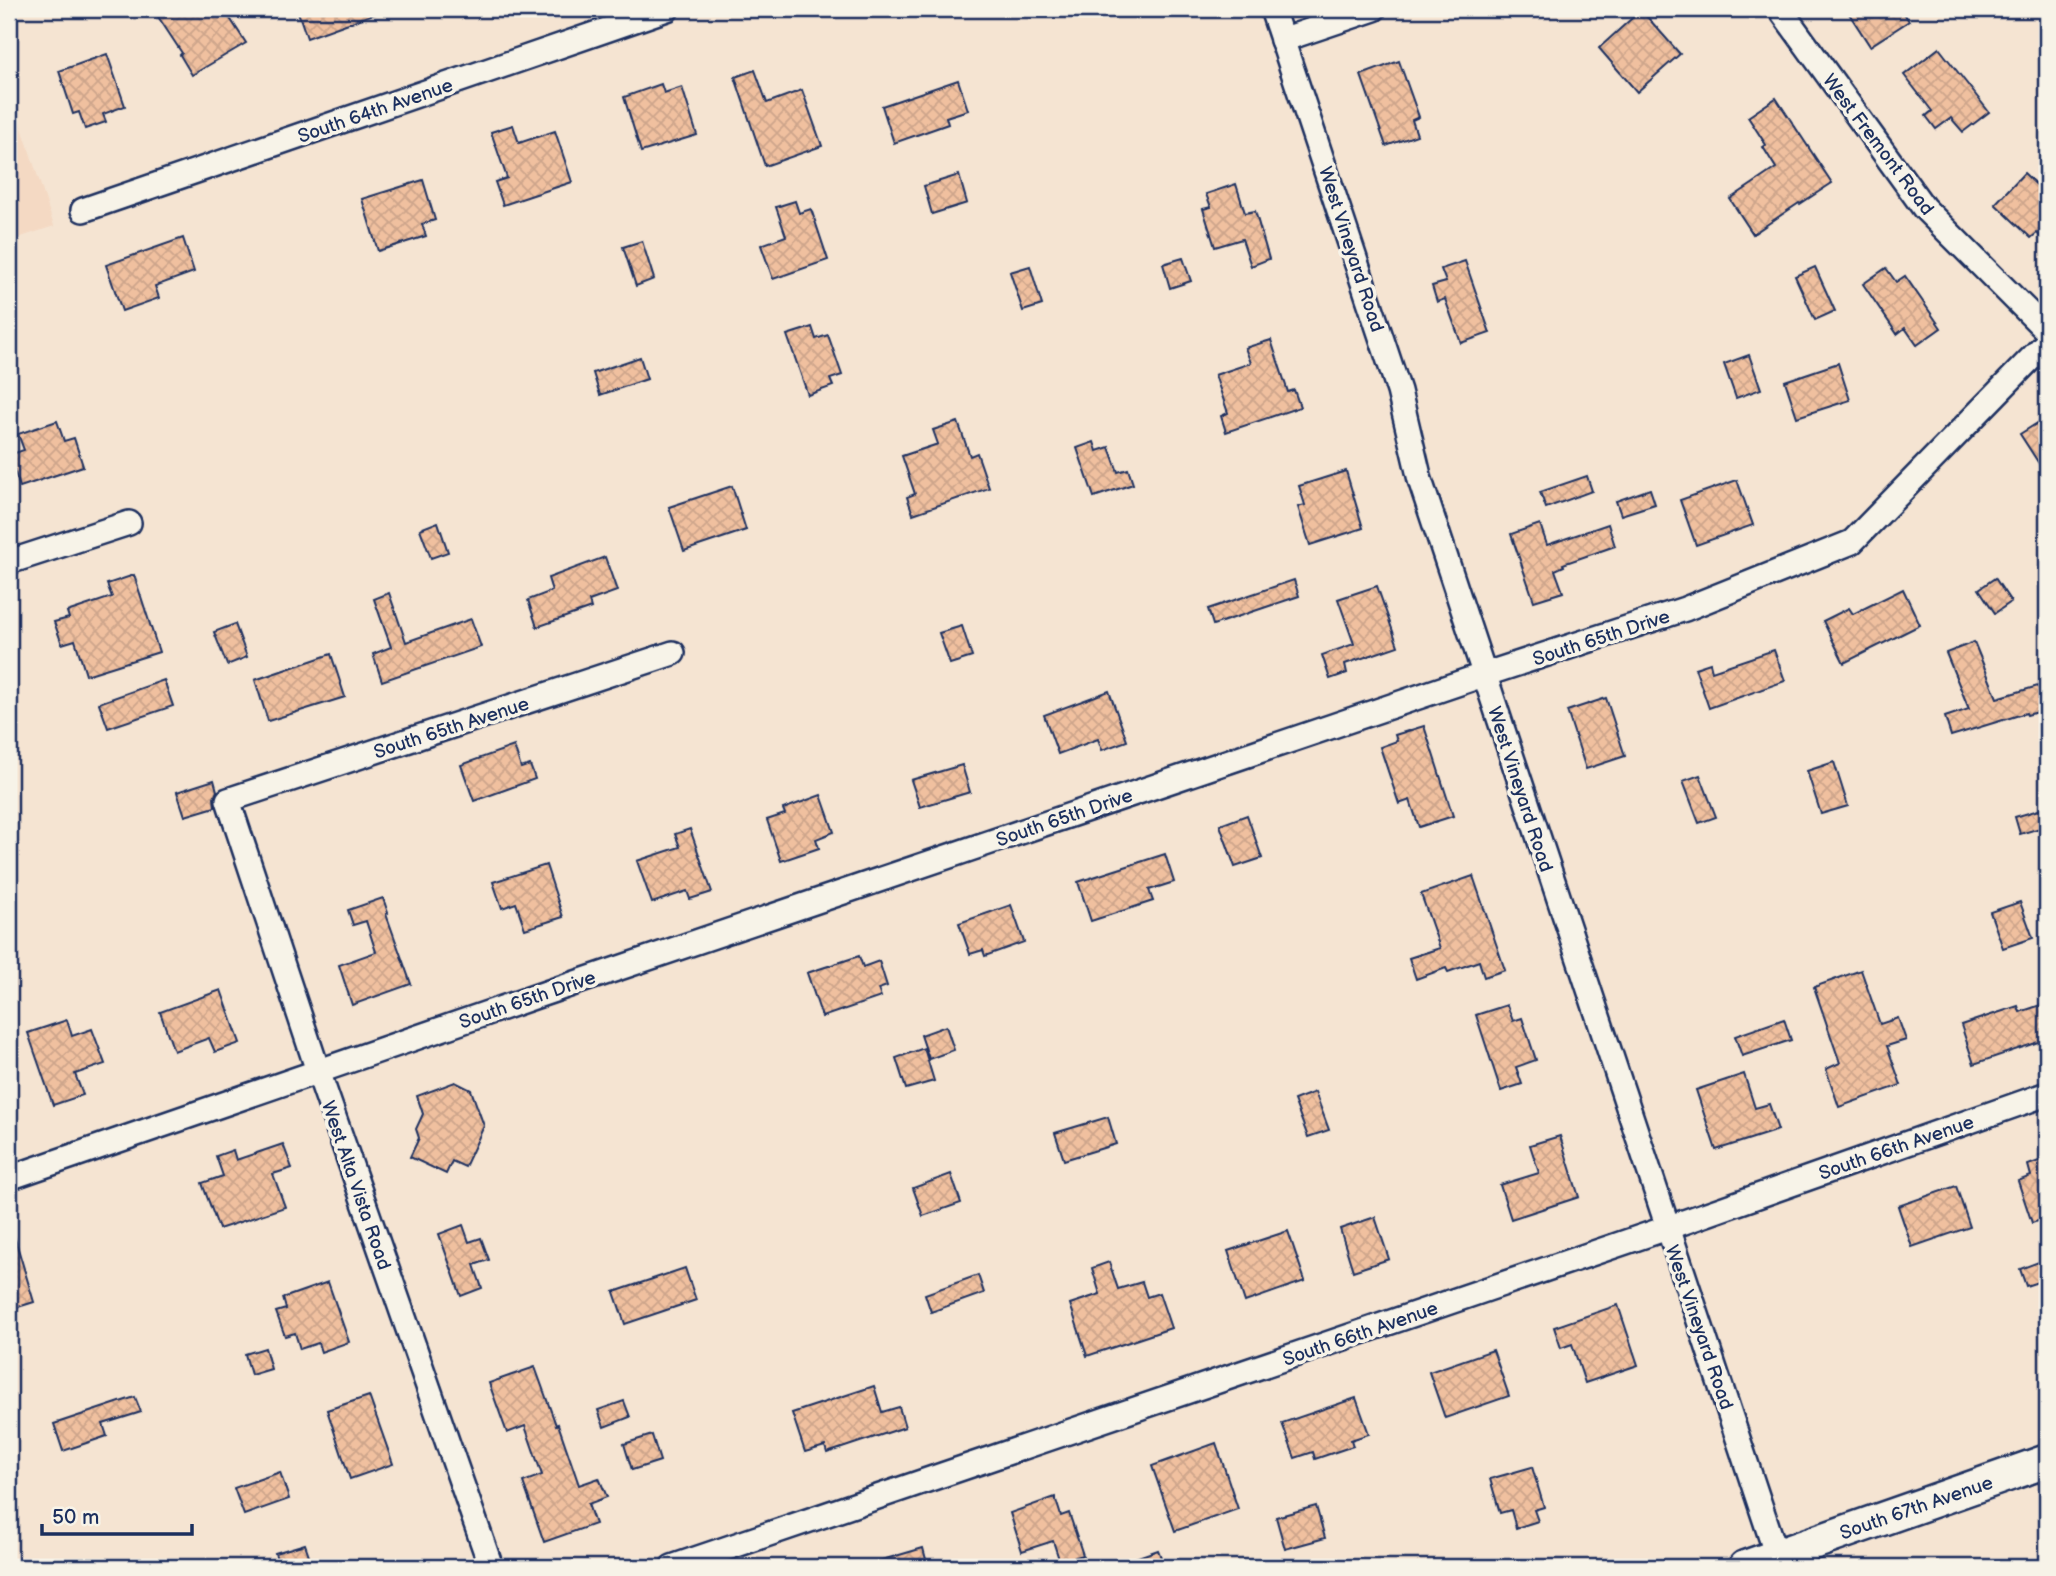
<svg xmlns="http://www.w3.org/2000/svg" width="2056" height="1576" viewBox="0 0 2056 1576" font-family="'Balsamiq Sans',sans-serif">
  <defs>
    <pattern id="building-cross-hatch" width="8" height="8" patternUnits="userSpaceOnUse" patternTransform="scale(1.75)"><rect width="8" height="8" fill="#f0c09f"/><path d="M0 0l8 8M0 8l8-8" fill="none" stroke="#cda58b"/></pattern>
  </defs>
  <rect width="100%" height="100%" fill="#f5e4d2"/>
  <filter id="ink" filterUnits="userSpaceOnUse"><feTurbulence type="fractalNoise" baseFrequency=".0143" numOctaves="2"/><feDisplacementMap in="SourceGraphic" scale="14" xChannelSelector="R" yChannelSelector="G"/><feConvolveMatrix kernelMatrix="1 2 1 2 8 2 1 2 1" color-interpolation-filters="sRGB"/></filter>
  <g filter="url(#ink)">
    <polygon fill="#f4d9c3" points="9,88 54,226 9,241"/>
    <g fill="url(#building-cross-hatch)" stroke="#1b2f5e" stroke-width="2">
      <polygon points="153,9 224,9 246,43 192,75 180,55 182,53"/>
      <polygon points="297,9 382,9 382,11 307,38"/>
      <polygon points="1846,9 1901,9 1909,21 1870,46"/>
      <polygon points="1641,10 1680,54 1637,92 1599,48"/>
      <polygon points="1939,48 1989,112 1963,132 1951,118 1936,129 1926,116 1932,111 1904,75"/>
      <polygon points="107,54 125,106 103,114 106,122 85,129 79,112 73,114 59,71"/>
      <polygon points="1399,61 1419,117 1412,120 1417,135 1386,146 1361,75"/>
      <polygon points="755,70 767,103 802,90 822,146 765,166 735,77"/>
      <polygon points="958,80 968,110 946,117 948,124 894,143 882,106"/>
      <polygon points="661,84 664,93 682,87 697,135 641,152 624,97"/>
      <polygon points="1776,98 1832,183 1800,204 1799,203 1753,234 1730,199 1776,168 1763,147 1766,145 1748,117"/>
      <polygon points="513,125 519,143 555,131 572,182 503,205 495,182 507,178 491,132"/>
      <polygon points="2024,173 2047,195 2047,243 2037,233 2031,238 1995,204"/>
      <polygon points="959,175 967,203 932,214 924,186"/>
      <polygon points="423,180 435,220 422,224 426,236 378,251 362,199"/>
      <polygon points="1236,184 1245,213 1255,211 1269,259 1251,266 1242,239 1215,247 1203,209 1211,207 1206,194"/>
      <polygon points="795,201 799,213 811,209 828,260 773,279 761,245 786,236 776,207"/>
      <polygon points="183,238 194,272 155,286 159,298 122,311 106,265"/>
      <polygon points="642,241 654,279 636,286 623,247"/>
      <polygon points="1183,258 1191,281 1170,288 1163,264"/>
      <polygon points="1465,261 1490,333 1461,343 1445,299 1437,302 1432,286 1446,282 1441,269"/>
      <polygon points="1030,266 1042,305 1023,311 1010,272"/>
      <polygon points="1815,267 1835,311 1815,320 1795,276"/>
      <polygon points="1886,268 1896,282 1905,276 1941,328 1917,345 1905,328 1897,334 1863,284"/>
      <polygon points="812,327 816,339 828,335 842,375 830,379 833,386 808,395 787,335"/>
      <polygon points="1271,340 1288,392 1294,390 1300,407 1226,432 1221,416 1228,413 1215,375 1251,363 1245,348"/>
      <polygon points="1749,355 1761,389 1736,398 1724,364"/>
      <polygon points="640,357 647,379 600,395 593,373"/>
      <polygon points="1838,363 1850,400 1797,417 1785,381"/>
      <polygon points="2047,417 2047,476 2020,434"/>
      <polygon points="57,421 64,441 74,438 83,466 20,487 9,455 24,450 18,434"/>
      <polygon points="958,422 970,456 977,453 989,488 913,514 907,497 915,494 902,456 938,444 933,430"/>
      <polygon points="1094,442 1097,451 1109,447 1118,472 1128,469 1133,484 1094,497 1077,448"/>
      <polygon points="1346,471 1363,528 1310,545 1298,507 1305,505 1299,486"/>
      <polygon points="1587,476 1592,491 1546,508 1540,492"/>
      <polygon points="1737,480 1753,525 1696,545 1680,500"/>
      <polygon points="732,486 746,530 684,551 669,507"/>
      <polygon points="1650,489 1655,504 1621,515 1616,501"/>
      <polygon points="438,522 448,552 431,558 420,529"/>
      <polygon points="1540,524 1547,545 1608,524 1615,546 1563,564 1564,566 1555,570 1563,592 1534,601 1511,534"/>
      <polygon points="605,557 617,591 589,601 591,608 537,627 528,600 552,591 548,578"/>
      <polygon points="134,575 159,652 86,675 75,640 62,644 54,622 69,618 67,612 112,597 107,584"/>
      <polygon points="1995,578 2011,602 1995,613 1979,589"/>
      <polygon points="1294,580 1299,596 1213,625 1208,609"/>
      <polygon points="1377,586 1398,646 1345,664 1347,673 1330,679 1322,655 1354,644 1338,599"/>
      <polygon points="1903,589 1920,625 1844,663 1823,621 1849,608 1853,614"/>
      <polygon points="389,593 406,642 471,619 481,647 382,681 373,654 391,647 374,599"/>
      <polygon points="235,624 247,657 227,665 214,632"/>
      <polygon points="962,626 972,657 950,664 939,633"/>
      <polygon points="1974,642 1997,698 2038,686 2045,710 2027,715 2026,713 1951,736 1945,717 1969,709 1946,653"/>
      <polygon points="1774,650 1785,681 1709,708 1695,668 1710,663 1712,671"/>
      <polygon points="331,654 345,697 268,721 255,680"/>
      <polygon points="164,680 173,706 108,728 99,703"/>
      <polygon points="1109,691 1127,741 1102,750 1098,739 1058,754 1044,715"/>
      <polygon points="1606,698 1625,756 1586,769 1567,711"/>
      <polygon points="1424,726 1453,816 1419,827 1410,800 1399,804 1380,747 1397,741 1395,735"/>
      <polygon points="514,746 521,768 530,765 535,779 474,801 461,765"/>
      <polygon points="1834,762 1848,806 1821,814 1807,771"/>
      <polygon points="962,765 970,792 920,807 911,780"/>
      <polygon points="1700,775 1716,817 1699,823 1683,781"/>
      <polygon points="214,780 217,791 214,798 215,807 185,816 177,792"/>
      <polygon points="821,795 834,832 816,839 819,848 781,861 767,820 785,814 783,809"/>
      <polygon points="2042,809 2047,826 2020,834 2015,817"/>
      <polygon points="1247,815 1262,858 1235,867 1220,825"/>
      <polygon points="690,829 712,892 690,899 687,891 652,903 637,861 680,847 675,834"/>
      <polygon points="1165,854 1174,882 1149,890 1153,901 1091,921 1078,882"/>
      <polygon points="546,865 563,917 525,929 516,903 502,908 493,882"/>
      <polygon points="1473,876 1505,970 1484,977 1479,961 1448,972 1446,968 1416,979 1409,958 1440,948 1421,894"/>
      <polygon points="383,898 388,913 386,914 411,984 352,1005 339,965 376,952 366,921 353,925 348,910"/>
      <polygon points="2020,902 2033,938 2003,948 1990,912"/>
      <polygon points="1011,905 1024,942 985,956 983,950 970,954 959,923"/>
      <polygon points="859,956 863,967 879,961 887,986 878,989 881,997 822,1017 807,973"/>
      <polygon points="1861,970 1880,1024 1898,1018 1906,1040 1887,1046 1901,1085 1839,1107 1826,1069 1840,1063 1814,987"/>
      <polygon points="221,990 240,1043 215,1052 209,1038 174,1051 160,1012"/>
      <polygon points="2047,1003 2047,1039 1974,1064 1961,1025 2018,1006 2020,1012"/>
      <polygon points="1507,1005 1513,1021 1522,1018 1536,1060 1516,1067 1522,1084 1501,1091 1476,1015"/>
      <polygon points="1784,1019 1791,1040 1742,1056 1735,1036"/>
      <polygon points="67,1020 72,1036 92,1029 105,1064 75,1074 83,1095 53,1105 28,1033"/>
      <polygon points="946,1026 954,1050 929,1059 921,1035"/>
      <polygon points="924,1048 934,1081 906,1089 896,1058"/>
      <polygon points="1744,1074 1755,1108 1769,1104 1778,1130 1716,1150 1696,1090"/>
      <polygon points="455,1082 471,1090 484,1126 465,1167 452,1161 446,1174 410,1157 419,1138 416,1129 423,1114 417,1096"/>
      <polygon points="1315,1092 1329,1130 1308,1137 1294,1100"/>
      <polygon points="1108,1117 1116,1144 1064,1160 1055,1133"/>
      <polygon points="1560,1136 1579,1197 1511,1219 1500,1185 1539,1173 1530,1145"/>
      <polygon points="283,1144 292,1168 273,1174 285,1207 219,1229 202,1183 223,1176 216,1156 233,1150 236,1160"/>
      <polygon points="2047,1158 2047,1218 2032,1223 2018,1181 2031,1176 2028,1165"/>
      <polygon points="951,1174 961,1203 923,1216 913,1188"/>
      <polygon points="1956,1186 1970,1227 1912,1247 1898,1206"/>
      <polygon points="1375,1217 1389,1259 1353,1271 1340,1229"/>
      <polygon points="463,1225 469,1242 481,1238 489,1260 474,1265 482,1288 461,1296 439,1234"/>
      <polygon points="1288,1231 1305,1281 1245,1302 1228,1251"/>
      <polygon points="13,1232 34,1302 9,1310 9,1233"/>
      <polygon points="2044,1260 2047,1271 2047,1279 2026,1286 2020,1269"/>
      <polygon points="1109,1262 1118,1289 1142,1282 1147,1297 1159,1293 1171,1328 1087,1356 1070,1304 1100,1294 1092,1268"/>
      <polygon points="685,1268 696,1300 625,1324 614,1292"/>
      <polygon points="978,1275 984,1293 931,1312 925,1294"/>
      <polygon points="328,1282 349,1342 321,1352 318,1343 300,1349 295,1333 285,1336 276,1312 286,1309 283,1298"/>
      <polygon points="1618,1305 1638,1365 1585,1383 1572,1344 1561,1348 1554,1327"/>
      <polygon points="265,1348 271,1369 251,1375 245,1354"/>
      <polygon points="1493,1350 1509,1396 1445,1418 1429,1372"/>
      <polygon points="535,1367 556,1425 558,1424 579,1485 599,1478 607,1497 588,1504 595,1524 544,1542 523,1482 542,1475 525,1426 507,1433 489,1383"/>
      <polygon points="874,1386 882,1412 899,1407 905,1427 827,1453 825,1446 805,1452 792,1413"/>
      <polygon points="369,1396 393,1464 350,1479 327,1410"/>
      <polygon points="135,1397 141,1412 103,1424 107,1436 63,1451 54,1424"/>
      <polygon points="1356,1398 1369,1434 1351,1440 1353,1446 1315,1459 1313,1452 1295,1458 1282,1423"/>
      <polygon points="624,1401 630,1417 604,1427 598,1410"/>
      <polygon points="652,1435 660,1461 632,1470 624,1444"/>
      <polygon points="1216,1443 1238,1509 1175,1531 1152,1466"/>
      <polygon points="1532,1467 1544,1507 1534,1510 1538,1521 1516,1528 1511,1510 1500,1513 1490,1479"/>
      <polygon points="280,1472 289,1499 244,1515 234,1488"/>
      <polygon points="1055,1497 1061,1516 1069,1513 1083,1555 1060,1562 1053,1541 1022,1551 1010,1513"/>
      <polygon points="1316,1506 1325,1538 1285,1549 1276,1517"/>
      <polygon points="305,1544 313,1567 279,1567 275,1553"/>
      <polygon points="923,1548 928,1567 873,1567 872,1563"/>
      <polygon points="1158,1550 1165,1567 1116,1567 1115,1565"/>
    </g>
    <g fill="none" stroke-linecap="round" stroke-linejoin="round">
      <g stroke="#1b2f5e" stroke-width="28">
        <g id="street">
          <polyline points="1272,9 1399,391 1420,480 1777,1556"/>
          <polyline points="1780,9 1924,208 2047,331"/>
          <polyline points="1282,40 1374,9"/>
          <polyline points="83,210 667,9"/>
          <polyline points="9,562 129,523"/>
          <polyline points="9,1178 534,997 1483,675 1685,609 1852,542 2047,342"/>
          <polyline points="491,1567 318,1071 228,800 673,653"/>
          <polyline points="672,1567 1667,1228 2047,1094"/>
        </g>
      </g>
      <g stroke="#1b2f5e" stroke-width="37">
        <polyline id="secondary" points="1745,1567 2047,1461"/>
      </g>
      <use href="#street" stroke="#f7f3e8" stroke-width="23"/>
      <use href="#secondary" stroke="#f7f3e8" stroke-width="32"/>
    </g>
  </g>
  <g text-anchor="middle" stroke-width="7" stroke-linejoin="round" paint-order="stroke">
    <g font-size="19" fill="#1b2f5e" stroke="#f7f3e8">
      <text transform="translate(375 110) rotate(-19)" y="7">South 64th Avenue</text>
      <text transform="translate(1879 144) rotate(53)" y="7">West Fremont Road</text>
      <text transform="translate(1352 249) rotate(72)" y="7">West Vineyard Road</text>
      <text transform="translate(1601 637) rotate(-18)" y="7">South 65th Drive</text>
      <text transform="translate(451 727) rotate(-18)" y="7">South 65th Avenue</text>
      <text transform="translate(1521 789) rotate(72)" y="7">West Vineyard Road</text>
      <text transform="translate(1064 817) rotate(-19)" y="7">South 65th Drive</text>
      <text transform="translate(527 999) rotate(-19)" y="7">South 65th Drive</text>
      <text transform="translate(1896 1147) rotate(-19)" y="7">South 66th Avenue</text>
      <text transform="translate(357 1185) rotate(71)" y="7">West Alta Vista Road</text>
      <text transform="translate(1700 1327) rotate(71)" y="7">West Vineyard Road</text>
      <text transform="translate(1360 1333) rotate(-19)" y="7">South 66th Avenue</text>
      <text transform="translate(1916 1507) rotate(-19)" y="7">South 67th Avenue</text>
    </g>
  </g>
  <rect width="2056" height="1576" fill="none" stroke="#f7f3e8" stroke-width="35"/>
  <rect x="18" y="18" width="2021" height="1541" fill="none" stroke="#1b2f5e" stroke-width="2.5" filter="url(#ink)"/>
  <path d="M42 1524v10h150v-10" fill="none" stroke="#1b2f5e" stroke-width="3.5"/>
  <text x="52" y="1524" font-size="21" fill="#1b2f5e" stroke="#f7f3e8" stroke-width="5" paint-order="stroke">50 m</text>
</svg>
